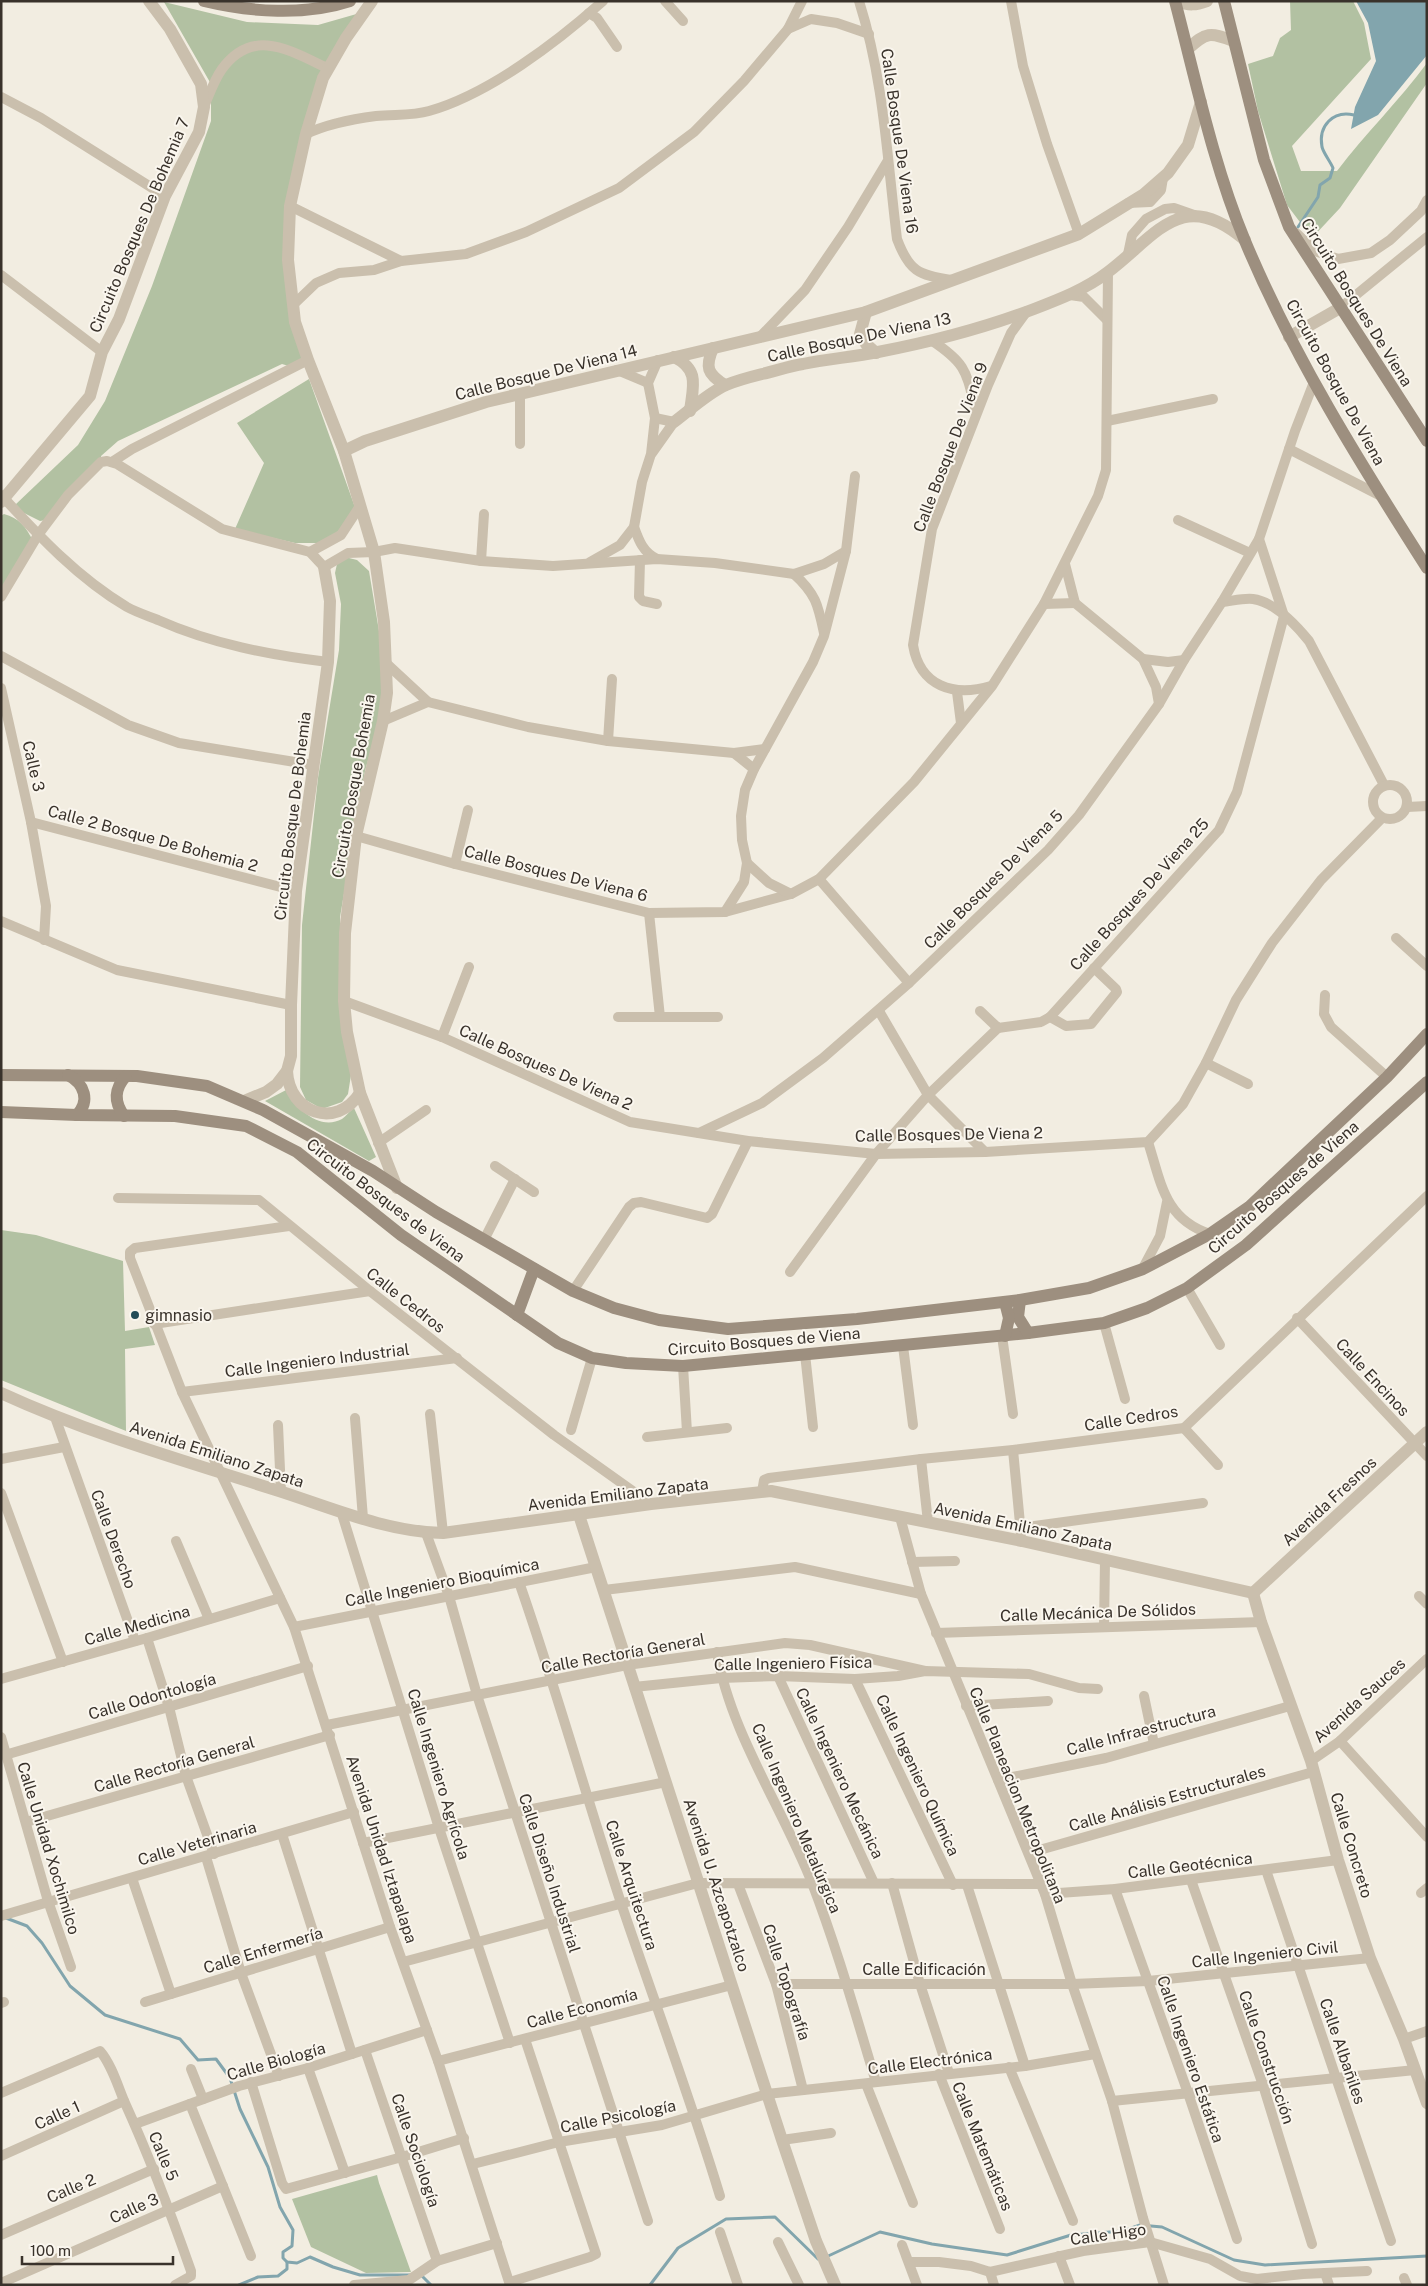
<svg xmlns="http://www.w3.org/2000/svg" width="1428" height="2286" viewBox="0 0 1428 2286" font-family="'Public Sans',sans-serif">
  <rect width="100%" height="100%" fill="#f2ede1"/>
  <g fill="#b2c1a2">
    <path d="M1290,1H1353L1364,23L1371,59L1292,146L1301,171H1337C1365,134 1399,101 1427,63V83L1340,208L1312,238L1287,205L1258,111L1248,64L1273,56L1280,38L1291,30Z"/>
    <polygon points="164,2 247,22 318,25 367,11 325,66 285,235 303,359 292,367 282,364 118,441 101,456 101,464 46,520 40,521 20,511 15,505 78,445 105,401 152,286 211,121 211,84"/>
    <polygon points="309,379 356,510 328,543 295,543 235,529 264,463 237,423"/>
    <path d="M4,514C19,518 26,527 33,541L1,599V516Z"/>
    <polygon points="345,557 357,560 369,571 379,631 386,697 365,771 340,917 342,1034 351,1075 348,1094 342,1102 322,1109 306,1100 300,1087 302,925 318,778 339,650 341,604 335,573 337,564"/>
    <path d="M288,1089C295,1109 320,1131 342,1119C346,1116 350,1111 354,1108L376,1157L369,1161L265,1101Z"/>
    <polygon points="1,1230 36,1235 123,1261 125,1331 149,1327 155,1345 125,1349 126,1431 1,1380"/>
    <polygon points="377,2175 379,2183 411,2272 366,2273 311,2247 292,2199"/>
  </g>
  <polygon fill="#82a5ad" points="1356,1 1427,1 1427,55 1378,115 1351,129 1355,107 1376,61 1368,23"/>
  <g fill="none" stroke-linecap="round" stroke-linejoin="round">
    <g stroke="#82a5ad" stroke-width="3">
      <path d="M1298,227L1318,197L1320,185L1330,178L1333,168C1330,161 1324,154 1322,147C1318,126 1333,110 1354,115"/>
      <polyline points="6,1918 27,1926 42,1943 70,1986 105,2015 180,2039 198,2060 216,2059 230,2078 240,2109 268,2167 280,2207 293,2230 292,2246 283,2252 283,2258 287,2262 297,2263 310,2257 333,2267 360,2275 413,2275"/>
      <polyline points="826,2257 880,2232 932,2244 1007,2255 1071,2235 1123,2231 1140,2225 1162,2227 1234,2260 1265,2265 1427,2256"/>
      <polyline points="421,2275 431,2285"/>
      <polyline points="239,2285 258,2277 278,2276 287,2269 287,2262"/>
      <polyline points="650,2285 678,2248 726,2219 775,2217 818,2259"/>
    </g>
    <g stroke="#cabfad" stroke-width="10">
      <polyline points="665,1 683,21"/>
      <path d="M859,1C884,80 887,158 897,239C909,271 918,275 951,280"/>
      <polyline points="1011,1 1023,66 1047,144 1079,234"/>
      <polyline points="589,13 597,18 617,47"/>
      <polyline points="788,29 802,1"/>
      <polyline points="1,97 41,118 165,196"/>
      <path d="M204,107C209,95 214,80 222,69C253,27 289,50 327,68"/>
      <path d="M306,134C327,124 353,119 376,116C394,114 412,116 429,111C489,94 557,42 603,1"/>
      <polyline points="1128,203 1150,202 1161,190 1163,178"/>
      <polyline points="290,206 401,261 466,254 526,232 619,188 694,132 744,81 788,29 811,19 837,23 869,34"/>
      <polyline points="1296,233 1315,251 1338,259 1371,253 1390,240 1421,211 1427,200"/>
      <polyline points="1128,254 1132,235 1146,219 1165,209 1174,208 1194,215"/>
      <polyline points="1,275 102,352"/>
      <polyline points="1070,295 1084,297 1107,320"/>
      <polyline points="293,305 316,283 339,273 374,270 401,261"/>
      <polyline points="1340,308 1427,237"/>
      <polyline points="759,338 805,290 848,227 887,162"/>
      <path d="M931,340C967,364 966,371 976,412"/>
      <polyline points="617,370 648,383"/>
      <polyline points="520,394 520,444"/>
      <polyline points="1107,421 1213,399"/>
      <polyline points="1289,449 1381,496"/>
      <polyline points="652,453 674,422 655,418"/>
      <polyline points="112,462 132,449 308,360"/>
      <path d="M1,495C39,536 78,578 127,607C136,612 148,616 158,620C212,644 270,655 328,662"/>
      <polyline points="1178,520 1250,553"/>
      <path d="M634,527C639,541 643,552 657,559"/>
      <polyline points="1259,539 1284,616"/>
      <polyline points="310,552 341,535 360,506"/>
      <polyline points="640,560 639,597 643,601 657,604"/>
      <polyline points="481,561 484,514"/>
      <polyline points="590,562 620,545 634,527 642,482 651,454 655,418 648,383 658,360"/>
      <polyline points="1065,564 1075,603 1143,659 1156,687 1159,704"/>
      <path d="M794,574C816,594 818,605 824,633"/>
      <polyline points="1,597 38,535 68,495 101,462 107,461 117,464 222,529 310,552 324,567 348,553 374,552 395,548 481,561 553,566 657,559 715,563 794,574 824,564 846,551"/>
      <path d="M1222,602C1232,601 1243,598 1253,599C1275,602 1296,625 1309,641L1384,785"/>
      <polyline points="1044,604 1075,603"/>
      <polyline points="1,656 128,725 179,743 313,765"/>
      <polyline points="1143,659 1168,662 1184,660"/>
      <polyline points="387,664 428,702 528,727 608,741 734,753 765,749"/>
      <path d="M991,686C954,697 920,687 913,645L932,529L988,385L1011,333L1027,311"/>
      <polyline points="1,688 31,822 46,906 44,940"/>
      <polyline points="957,692 961,723"/>
      <polyline points="383,721 428,702"/>
      <polyline points="608,741 612,679"/>
      <polyline points="734,753 754,769"/>
      <circle cx="1390" cy="802" r="17"/>
      <polyline points="1407,807 1427,806"/>
      <polyline points="31,822 296,891"/>
      <polyline points="356,836 455,864 649,913 725,912 791,894 819,879 914,782 992,686 1044,604 1098,496 1106,470 1108,272"/>
      <polyline points="747,863 769,883 791,894"/>
      <polyline points="455,864 468,810"/>
      <polyline points="819,879 909,983"/>
      <polyline points="725,912 744,882 747,863 742,840 741,816 745,790 754,769 813,662 824,636 846,551 855,476"/>
      <polyline points="649,913 660,1017"/>
      <polyline points="1,921 117,970 291,1005"/>
      <polyline points="1396,938 1427,966"/>
      <polyline points="1325,995 1324,1014 1331,1027 1387,1077"/>
      <polyline points="344,1001 442,1037 630,1122 748,1141 876,1154 985,1152 1148,1142 1183,1104 1206,1063 1236,1000 1272,943 1321,880 1382,818"/>
      <polyline points="879,1011 928,1095 985,1152"/>
      <polyline points="980,1011 998,1028 1041,1022 1050,1017 1219,830 1237,792 1284,616"/>
      <polyline points="618,1017 718,1017"/>
      <polyline points="1050,1017 1066,1026 1091,1024 1117,992 1116,989 1094,968"/>
      <polyline points="442,1037 469,967"/>
      <polyline points="1206,1063 1248,1084"/>
      <polyline points="699,1133 762,1103 823,1058 909,983 1048,850 1079,815 1159,704 1184,660 1222,602 1259,539 1295,431 1314,382"/>
      <path d="M1148,1142C1161,1182 1164,1219 1210,1234"/>
      <polyline points="378,1143 426,1110"/>
      <polyline points="495,1166 534,1192"/>
      <polyline points="118,1198 259,1200 370,1291 554,1435 651,1504"/>
      <polyline points="289,1226 135,1248 130,1252 130,1258 182,1392 294,1627 390,1927 438,2061 510,2285"/>
      <polyline points="484,1240 515,1179"/>
      <polyline points="1143,1268 1160,1236 1167,1202"/>
      <polyline points="790,1272 876,1154 928,1095 998,1028"/>
      <polyline points="1187,1288 1220,1345"/>
      <polyline points="573,1291 629,1207 634,1203 641,1202 707,1218 712,1214 748,1141"/>
      <polyline points="1297,1318 1427,1456"/>
      <polyline points="1104,1323 1125,1399"/>
      <polyline points="154,1324 370,1291"/>
      <polyline points="1002,1336 1013,1414"/>
      <polyline points="903,1346 913,1425"/>
      <polyline points="805,1354 813,1427"/>
      <polyline points="683,1366 687,1432"/>
      <polyline points="182,1392 457,1358"/>
      <polyline points="430,1414 443,1533"/>
      <polyline points="55,1417 135,1641"/>
      <polyline points="355,1418 363,1518"/>
      <polyline points="278,1425 281,1492"/>
      <polyline points="1184,1428 1218,1465"/>
      <polyline points="571,1430 592,1358"/>
      <polyline points="647,1437 727,1428"/>
      <polyline points="1013,1450 1021,1534"/>
      <polyline points="1,1459 64,1447"/>
      <polyline points="921,1459 928,1522"/>
      <polyline points="762,1492 764,1480 769,1478 921,1459 1013,1450 1184,1428 1427,1196"/>
      <polyline points="1,1493 63,1662"/>
      <polyline points="342,1514 439,1828 510,2043"/>
      <polyline points="900,1517 921,1594 1045,1894 1072,1984 1112,2101 1143,2218 1164,2285"/>
      <polyline points="1020,1528 1203,1503"/>
      <polyline points="426,1533 449,1596 477,1695 648,2221"/>
      <polyline points="176,1541 209,1619"/>
      <polyline points="912,1562 955,1561"/>
      <path d="M519,1582C556,1688 586,1796 621,1903C654,2001 690,2097 720,2196"/>
      <polyline points="604,1590 795,1567 921,1594"/>
      <polyline points="1419,1596 1427,1604"/>
      <polyline points="294,1627 596,1567"/>
      <polyline points="1104,1627 1105,1560"/>
      <polyline points="936,1633 1261,1622"/>
      <polyline points="147,1638 169,1707 186,1776 214,1854"/>
      <path d="M717,1652C729,1730 783,1809 812,1883C837,1948 856,2016 876,2082"/>
      <polyline points="778,1676 874,1883"/>
      <polyline points="1,1679 147,1638 280,1598"/>
      <polyline points="855,1679 953,1885"/>
      <polyline points="634,1687 721,1678 778,1676 855,1679 898,1676 925,1671 1029,1674 1079,1688 1098,1689"/>
      <polyline points="1144,1696 1154,1744"/>
      <polyline points="966,1706 1048,1701"/>
      <polyline points="327,1725 627,1665 785,1643 810,1645 925,1671"/>
      <polyline points="1,1737 48,1901 71,1967"/>
      <polyline points="1340,1741 1427,1837"/>
      <polyline points="5,1755 308,1666"/>
      <polyline points="1311,1761 1340,1741 1427,1659"/>
      <polyline points="998,1780 1106,1758 1290,1706"/>
      <polyline points="26,1822 330,1735"/>
      <polyline points="282,1834 352,2054"/>
      <polyline points="363,1843 666,1782"/>
      <polyline points="1029,1853 1313,1772"/>
      <polyline points="206,1857 241,1973 279,2076"/>
      <polyline points="1266,1870 1391,2241"/>
      <polyline points="132,1878 171,1994"/>
      <polyline points="1191,1880 1263,2085 1312,2244"/>
      <polyline points="892,1883 920,1984 949,2073"/>
      <polyline points="738,1884 776,1984 803,2090"/>
      <polyline points="967,1885 1025,2066"/>
      <polyline points="1115,1889 1188,2093 1237,2239"/>
      <polyline points="1421,1893 1427,1888"/>
      <polyline points="1045,1894 1115,1889 1338,1860"/>
      <polyline points="1,1916 354,1812"/>
      <polyline points="403,1962 698,1883 1041,1884"/>
      <polyline points="776,1984 1072,1984 1148,1981 1370,1958"/>
      <polyline points="145,2002 390,1927"/>
      <polyline points="1,2003 4,2002"/>
      <polyline points="1404,2039 1427,2031"/>
      <polyline points="365,2050 437,2261"/>
      <polyline points="438,2061 732,1985"/>
      <polyline points="1009,2067 1073,2221"/>
      <polyline points="308,2068 345,2173"/>
      <polyline points="191,2069 203,2099"/>
      <polyline points="939,2074 1000,2229"/>
      <polyline points="251,2082 282,2183 286,2189 402,2157 464,2138"/>
      <polyline points="866,2084 913,2203"/>
      <path d="M1,2093L100,2051C112,2065 118,2087 125,2103C150,2158 171,2214 191,2271V2276L175,2285"/>
      <polyline points="1112,2101 1415,2070"/>
      <polyline points="190,2104 251,2256"/>
      <polyline points="135,2124 239,2086 308,2068 427,2030"/>
      <polyline points="782,2140 831,2133"/>
      <polyline points="1,2156 124,2101"/>
      <polyline points="473,2164 559,2142 662,2125 767,2094 1025,2066 1095,2054"/>
      <polyline points="720,2232 738,2285"/>
      <polyline points="1,2235 154,2169"/>
      <polyline points="778,2242 799,2285"/>
      <polyline points="902,2245 917,2285"/>
      <polyline points="1059,2256 1070,2285"/>
      <polyline points="909,2262 939,2262 971,2266 990,2272 1083,2251 1150,2242 1210,2259 1240,2276 1257,2279 1303,2274 1367,2271"/>
      <polyline points="990,2272 994,2285"/>
      <polyline points="1325,2273 1329,2285"/>
      <polyline points="1404,2278 1407,2285"/>
      <polyline points="510,2282 590,2257 596,2254 525,2039"/>
      <polyline points="1,2283 223,2186"/>
      <polyline points="354,2285 409,2280 437,2261 497,2243"/>
    </g>
    <g stroke="#cabfad" stroke-width="12">
      <polyline points="372,1 346,38 323,78 306,134 290,206 288,260 295,322 308,360 344,451 374,552 384,622 387,693 383,721 356,836 345,933 344,1001 347,1032 360,1093 397,1188"/>
      <path d="M1178,1C1189,6 1196,5 1207,1"/>
      <path d="M1188,49C1206,32 1210,32 1233,41"/>
      <polyline points="866,312 860,334 866,344 876,353"/>
      <polyline points="1289,337 1340,308"/>
      <path d="M713,348C705,367 707,374 725,385"/>
      <path d="M674,357C700,370 693,386 690,411"/>
      <path d="M674,422C690,410 708,393 726,385C738,380 750,377 762,374C776,371 789,366 803,364C827,359 853,357 878,352C930,342 984,328 1034,309C1060,299 1086,289 1108,272C1157,235 1182,186 1245,240"/>
      <polyline points="344,451 365,441 486,402 866,312 1079,234 1144,194 1168,173 1188,145 1201,102"/>
      <polyline points="1,502 90,396 102,352 119,319 165,196 199,132 204,107 201,84 170,29 149,1"/>
      <path d="M287,1071C289,1113 336,1130 360,1093"/>
      <polyline points="244,1101 266,1092 277,1084 287,1071 291,1056 291,1005 296,891 328,662 330,601 324,567"/>
      <path d="M1,1393C90,1434 185,1461 279,1491C332,1508 387,1532 443,1533L651,1504L771,1491L1022,1541L1253,1593"/>
      <polyline points="579,1515 782,2140 816,2241 835,2285"/>
      <polyline points="1253,1593 1261,1622 1311,1761 1338,1860 1370,1958 1404,2039 1427,2103"/>
      <polyline points="1253,1593 1427,1432"/>
    </g>
    <g stroke="#9d8f7f" stroke-width="12">
      <path d="M204,1C250,12 305,16 350,1"/>
      <path d="M1175,1C1196,81 1213,164 1245,241C1293,356 1360,463 1427,568"/>
      <polyline points="1224,1 1264,160 1289,227 1427,441"/>
      <polyline points="1,1075 137,1076 207,1086 263,1110 373,1171 436,1212 573,1291 614,1308 659,1320 728,1329 857,1319 1020,1300 1089,1288 1143,1269 1210,1234 1249,1207 1387,1077 1427,1034"/>
      <path d="M68,1075C85,1084 90,1101 77,1115"/>
      <polyline points="1,1112 77,1115 175,1116 246,1126 297,1152 401,1235 558,1343 592,1358 626,1363 683,1366 1028,1333 1104,1323 1147,1308 1187,1288 1246,1245 1427,1082"/>
      <path d="M124,1116C114,1102 114,1089 126,1076"/>
      <polyline points="1020,1300 1018,1317 1028,1333"/>
      <polyline points="1005,1302 1009,1318 1005,1336"/>
      <polyline points="517,1315 534,1269"/>
    </g>
  </g>
  <circle fill="#234c58" stroke="#faf6ee" stroke-width="2" cx="135" cy="1315" r="5"/>
  <g text-anchor="middle" stroke-width="4" stroke-linejoin="round" paint-order="stroke">
    <g font-size="16" fill="#39322b" stroke="#faf6ee">
      <text transform="translate(900 141) rotate(82)" y="6">Calle Bosque De Viena 16</text>
      <text transform="translate(139 225) rotate(-67)" y="6">Circuito Bosques De Bohemia 7</text>
      <text transform="translate(1357 302) rotate(58)" y="6">Circuito Bosques De Viena</text>
      <text transform="translate(859 337) rotate(-12)" y="6">Calle Bosque De Viena 13</text>
      <text transform="translate(546 372) rotate(-14)" y="6">Calle Bosque De Viena 14</text>
      <text transform="translate(1336 382) rotate(61)" y="6">Circuito Bosque De Viena</text>
      <text transform="translate(950 447) rotate(-69)" y="6">Calle Bosque De Viena 9</text>
      <text transform="translate(34 766) rotate(77)" y="6">Calle 3</text>
      <text transform="translate(353 786) rotate(-80)" y="6">Circuito Bosque Bohemia</text>
      <text transform="translate(292 816) rotate(-83)" y="6">Circuito Bosque De Bohemia</text>
      <text transform="translate(153 838) rotate(15)" y="6">Calle 2 Bosque De Bohemia 2</text>
      <text transform="translate(556 873) rotate(14)" y="6">Calle Bosques De Viena 6</text>
      <text transform="translate(993 879) rotate(-45)" y="6">Calle Bosques De Viena 5</text>
      <text transform="translate(1139 894) rotate(-48)" y="6">Calle Bosques De Viena 25</text>
      <text transform="translate(546 1067) rotate(24)" y="6">Calle Bosques De Viena 2</text>
      <text transform="translate(949 1134) rotate(-1)" y="6">Calle Bosques De Viena 2</text>
      <text transform="translate(1283 1187) rotate(-41)" y="6">Circuito Bosques de Viena</text>
      <text transform="translate(386 1200) rotate(37)" y="6">Circuito Bosques de Viena</text>
      <text transform="translate(406 1300) rotate(38)" y="6">Calle Cedros</text>
      <text transform="translate(764 1341) rotate(-5)" y="6">Circuito Bosques de Viena</text>
      <text transform="translate(317 1360) rotate(-7)" y="6">Calle Ingeniero Industrial</text>
      <text transform="translate(1373 1377) rotate(47)" y="6">Calle Encinos</text>
      <text transform="translate(1131 1418) rotate(-9)" y="6">Calle Cedros</text>
      <text transform="translate(217 1454) rotate(18)" y="6">Avenida Emiliano Zapata</text>
      <text transform="translate(618 1494) rotate(-7)" y="6">Avenida Emiliano Zapata</text>
      <text transform="translate(1329 1501) rotate(-43)" y="6">Avenida Fresnos</text>
      <text transform="translate(1023 1526) rotate(12)" y="6">Avenida Emiliano Zapata</text>
      <text transform="translate(114 1539) rotate(70)" y="6">Calle Derecho</text>
      <text transform="translate(442 1582) rotate(-11)" y="6">Calle Ingeniero Bioquímica</text>
      <text transform="translate(1098 1612) rotate(-2)" y="6">Calle Mecánica De Sólidos</text>
      <text transform="translate(137 1625) rotate(-16)" y="6">Calle Medicina</text>
      <text transform="translate(623 1653) rotate(-10)" y="6">Calle Rectoría General</text>
      <text transform="translate(793 1663) rotate(-1)" y="6">Calle Ingeniero Física</text>
      <text transform="translate(152 1696) rotate(-16)" y="6">Calle Odontología</text>
      <text transform="translate(1359 1700) rotate(-42)" y="6">Avenida Sauces</text>
      <text transform="translate(1141 1730) rotate(-15)" y="6">Calle Infraestructura</text>
      <text transform="translate(174 1764) rotate(-16)" y="6">Calle Rectoría General</text>
      <text transform="translate(840 1773) rotate(65)" y="6">Calle Ingeniero Mecánica</text>
      <text transform="translate(439 1774) rotate(73)" y="6">Calle Ingeniero Agrícola</text>
      <text transform="translate(918 1775) rotate(65)" y="6">Calle Ingeniero Química</text>
      <text transform="translate(1018 1795) rotate(68)" y="6">Calle Planeacion Metropolitana</text>
      <text transform="translate(1167 1798) rotate(-16)" y="6">Calle Análisis Estructurales</text>
      <text transform="translate(797 1818) rotate(67)" y="6">Calle Ingeniero Metalúrgica</text>
      <text transform="translate(197 1843) rotate(-16)" y="6">Calle Veterinaria</text>
      <text transform="translate(1352 1845) rotate(73)" y="6">Calle Concreto</text>
      <text transform="translate(49 1848) rotate(73)" y="6">Calle Unidad Xochimilco</text>
      <text transform="translate(382 1849) rotate(72)" y="6">Avenida Unidad Iztapalapa</text>
      <text transform="translate(1190 1865) rotate(-7)" y="6">Calle Geotécnica</text>
      <text transform="translate(550 1873) rotate(72)" y="6">Calle Diseño Industrial</text>
      <text transform="translate(632 1885) rotate(72)" y="6">Calle Arquitectura</text>
      <text transform="translate(717 1885) rotate(72)" y="6">Avenida U. Azcapotzalco</text>
      <text transform="translate(263 1950) rotate(-17)" y="6">Calle Enfermería</text>
      <text transform="translate(1265 1954) rotate(-6)" y="6">Calle Ingeniero Civil</text>
      <text x="924" y="1975">Calle Edificación</text>
      <text transform="translate(787 1982) rotate(72)" y="6">Calle Topografía</text>
      <text transform="translate(582 2008) rotate(-15)" y="6">Calle Economía</text>
      <text transform="translate(1343 2051) rotate(71)" y="6">Calle Albañiles</text>
      <text transform="translate(1267 2057) rotate(71)" y="6">Calle Construcción</text>
      <text transform="translate(1191 2059) rotate(71)" y="6">Calle Ingeniero Estática</text>
      <text transform="translate(276 2061) rotate(-16)" y="6">Calle Biología</text>
      <text transform="translate(930 2061) rotate(-7)" y="6">Calle Electrónica</text>
      <text transform="translate(57 2115) rotate(-24)" y="6">Calle 1</text>
      <text transform="translate(618 2116) rotate(-11)" y="6">Calle Psicología</text>
      <text transform="translate(983 2146) rotate(68)" y="6">Calle Matemáticas</text>
      <text transform="translate(416 2150) rotate(71)" y="6">Calle Sociología</text>
      <text transform="translate(164 2156) rotate(67)" y="6">Calle 5</text>
      <text transform="translate(71 2188) rotate(-23)" y="6">Calle 2</text>
      <text transform="translate(134 2208) rotate(-24)" y="6">Calle 3</text>
      <text transform="translate(1108 2234) rotate(-8)" y="6">Calle Higo</text>
    </g>
    <g font-size="16" fill="#39322b" stroke="#faf6ee" text-anchor="start">
      <text x="145" y="1321">gimnasio</text>
    </g>
  </g>
  <rect width="1428" height="2286" fill="none" stroke="#39322b" stroke-width="5"/>
  <path d="M22 2256v8h151v-8" fill="none" stroke="#39322b" stroke-width="2.5"/>
  <text x="30" y="2256" font-size="15" fill="#39322b" stroke="#faf6ee" stroke-width="4" paint-order="stroke">100 m</text>
</svg>
